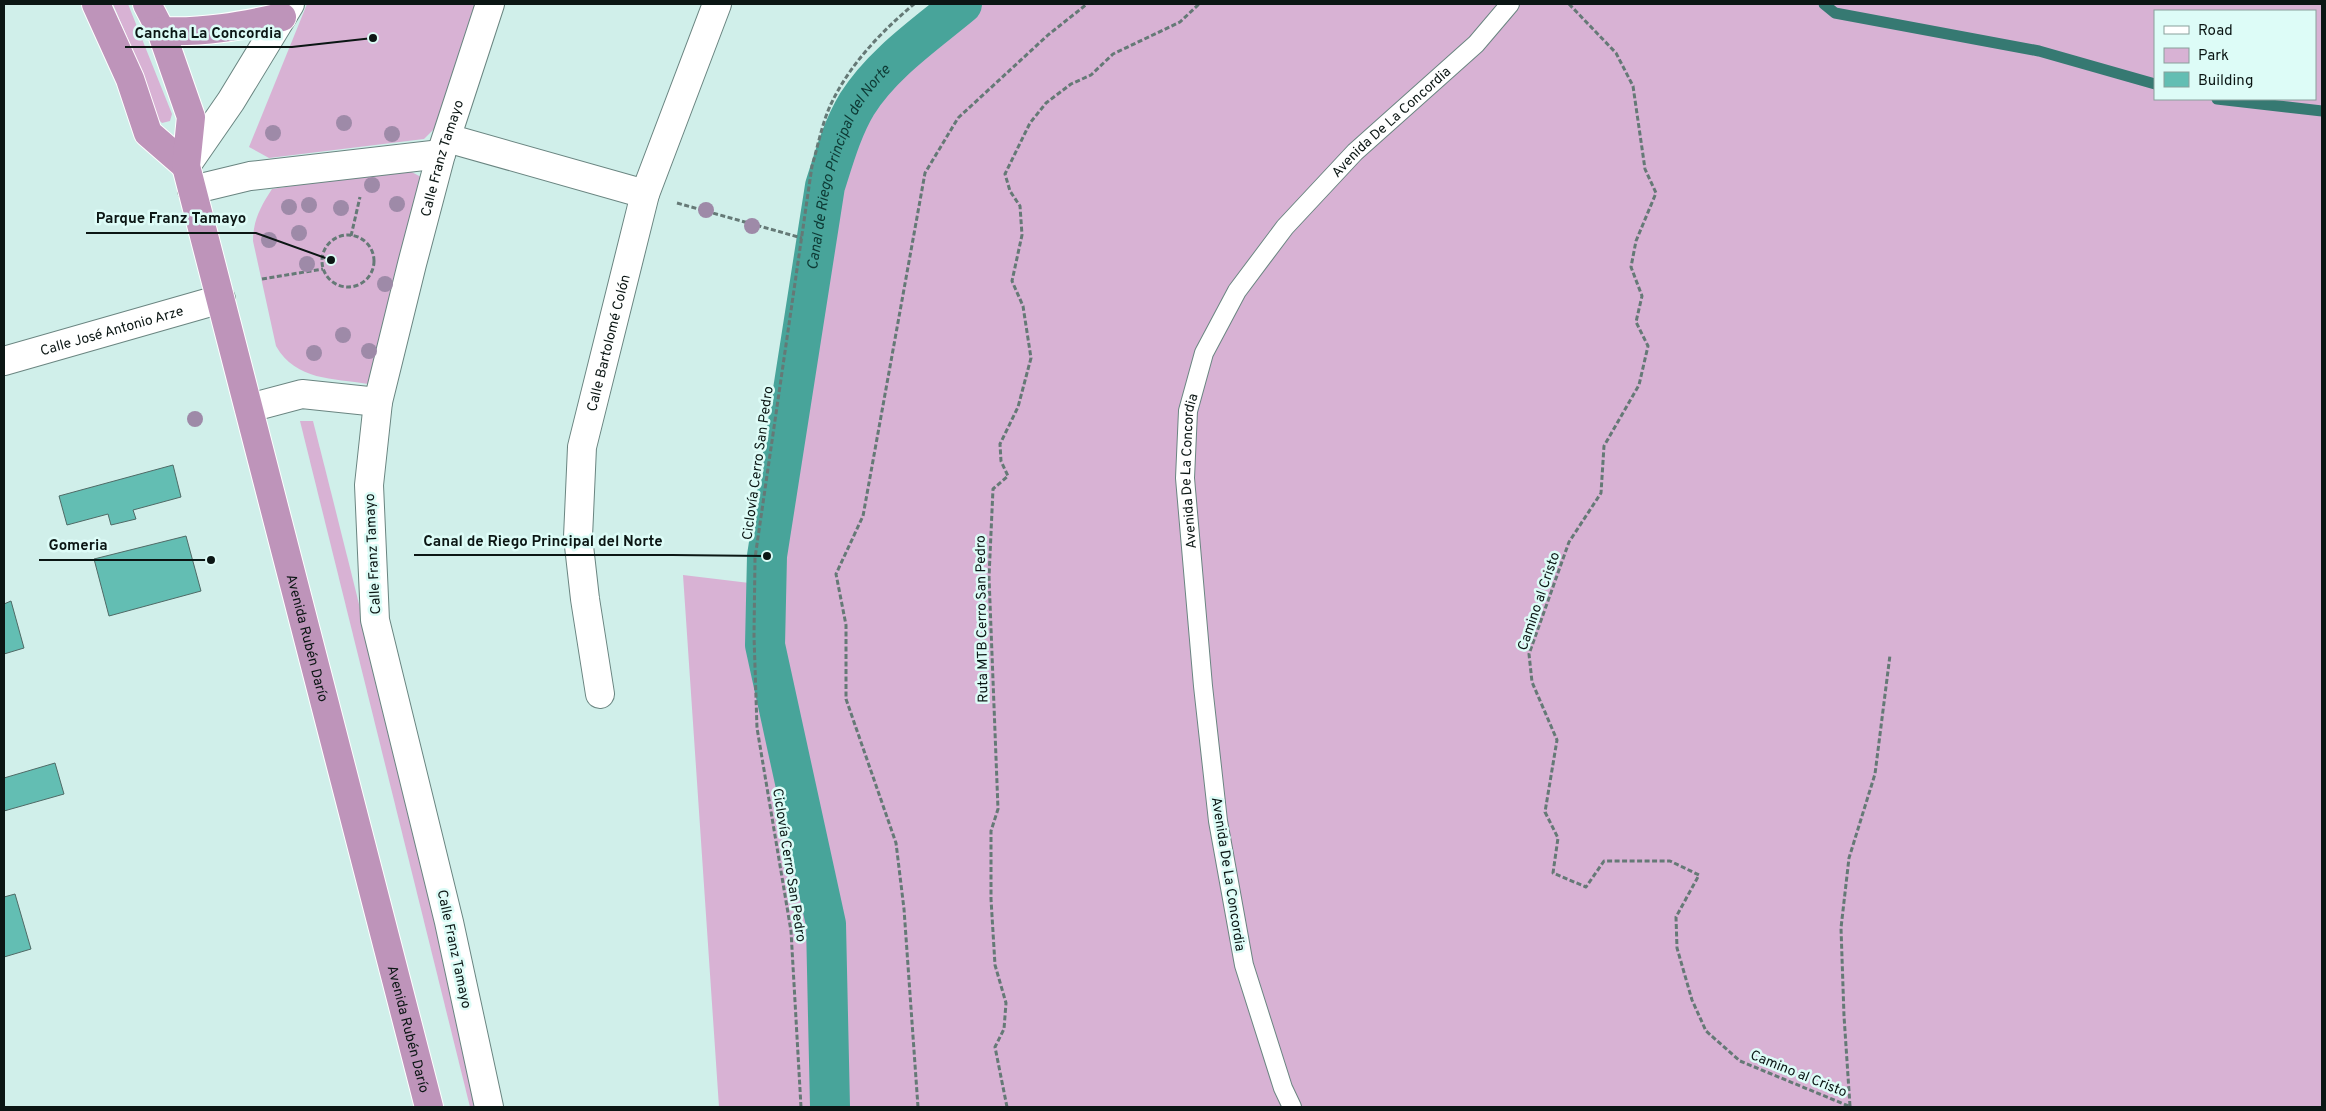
<svg xmlns="http://www.w3.org/2000/svg" width="2326" height="1111" viewBox="0 0 2326 1111" font-family="Overpass,sans-serif">
  <rect width="100%" height="100%" fill="#d0efea"/>
  <g fill="#d8b2d4" fill-rule="evenodd">
    <polygon points="113,4 128,4 172,114 170,121 162,123 158,119 139,65"/>
    <polygon points="307,4 479,4 440,123 424,139 269,158 249,147"/>
    <path d="M974,4H2322V1107H719L683,575L775,586L838,182L863,113L900,69L934,36ZM2155,11H2315V99H2155Z"/>
    <path d="M406,169L421,177L378,373L368,384C333,378 296,381 276,346L253,241C253,220 261,206 272,189Z"/>
    <path d="M300,421H313C371,649 427,877 475,1107H470Z"/>
  </g>
  <g fill="none" stroke-linecap="round" stroke-linejoin="round">
    <g stroke="#367972" stroke-width="11">
      <polyline points="1824,4 1835,13 2039,51 2155,84"/>
      <polyline points="2217,99 2322,111"/>
    </g>
    <path stroke="#48a49a" stroke-width="40" id="s1" d="M830,1107L826,924L765,645L767,556L825,186C834,158 842,129 857,104C883,63 926,34 962,4"/>
  </g>
  <g fill="#63beb3" stroke="#4f6a66">
    <polygon points="173,465 181,497 133,510 136,519 111,525 108,514 67,525 59,496"/>
    <polygon points="186,536 201,591 109,616 94,559"/>
    <polygon points="11,601 24,648 4,654 4,604"/>
    <polygon points="55,763 64,794 4,811 4,778"/>
    <polygon points="15,894 31,949 4,957 4,897"/>
  </g>
  <g fill="none" stroke-linecap="round" stroke-linejoin="round">
    <g stroke="#6a8581" stroke-width="20">
      <g id="service">
        <path id="s2" d="M1292,1107L1283,1088L1244,965L1218,821L1203,686L1185,478L1188,411L1204,353L1237,291L1285,227L1355,152L1476,44L1510,4"/>
      </g>
    </g>
    <g stroke="#6a8581" stroke-width="30">
      <g id="minor">
        <polyline points="447,138 645,194"/>
        <polyline points="186,166 231,101 290,4"/>
        <polyline points="192,190 250,176 441,154"/>
        <path id="s3" d="M4,361L221,299"/>
        <polyline points="249,408 302,394 378,402"/>
        <path id="s4" d="M600,694L585,599L578,537L582,447L645,194L717,4"/>
        <path id="s5" d="M489,1107L449,922L375,620L369,485L378,402L412,264L441,154L490,4"/>
      </g>
    </g>
    <g stroke="#fff" stroke-width="30">
      <g id="trunk">
        <polyline points="96,4 130,79 148,133 186,166"/>
        <path id="s6" d="M147,4L161,31L191,117L186,166L429,1107"/>
        <path d="M161,31C203,33 241,26 282,17"/>
      </g>
    </g>
    <g stroke="#657976" stroke-width="3" stroke-dasharray="5 2.5" stroke-linecap="butt">
      <polyline points="1569,4 1616,53 1633,86 1645,169 1656,193 1636,241 1631,267 1642,296 1636,322 1648,346 1639,385 1604,446 1601,493 1569,542 1529,654 1532,682 1557,740 1545,812 1558,838 1553,873 1586,887 1604,861 1670,861 1699,875 1676,917 1677,948 1692,1000 1706,1031 1740,1061 1851,1107"/>
      <polyline points="677,203 802,238"/>
      <circle cx="348" cy="261" r="26"/>
      <polyline points="351,236 360,197"/>
      <polyline points="262,279 323,269"/>
      <polyline points="1850,1106 1844,1016 1841,928 1849,858 1875,774 1890,655"/>
      <path d="M801,1107L791,931L757,728L754,636L755,558L812,166C818,146 822,123 831,104C850,64 881,32 914,4"/>
      <polyline points="918,1107 904,909 896,843 846,699 846,625 836,574 863,516 925,173 958,118 1048,35 1087,4"/>
      <polyline points="1007,1107 995,1047 1004,1029 1006,1003 995,965 991,899 991,831 998,809 989,577 993,489 1008,476 1001,461 1000,444 1018,407 1031,358 1023,306 1012,281 1022,235 1020,206 1010,191 1005,174 1030,123 1046,103 1071,84 1091,75 1113,54 1180,22 1199,4"/>
    </g>
    <use href="#service" stroke="#fff" stroke-width="18"/>
    <use href="#minor" stroke="#fff" stroke-width="28"/>
    <use href="#trunk" stroke="#be94ba" stroke-width="28"/>
  </g>
  <g fill="#9e8aa8">
    <circle cx="344" cy="123" r="8"/>
    <circle cx="273" cy="133" r="8"/>
    <circle cx="392" cy="134" r="8"/>
    <circle cx="372" cy="185" r="8"/>
    <circle cx="397" cy="204" r="8"/>
    <circle cx="309" cy="205" r="8"/>
    <circle cx="289" cy="207" r="8"/>
    <circle cx="341" cy="208" r="8"/>
    <circle cx="706" cy="210" r="8"/>
    <circle cx="752" cy="226" r="8"/>
    <circle cx="299" cy="233" r="8"/>
    <circle cx="269" cy="240" r="8"/>
    <circle cx="307" cy="264" r="8"/>
    <circle cx="385" cy="284" r="8"/>
    <circle cx="343" cy="335" r="8"/>
    <circle cx="369" cy="351" r="8"/>
    <circle cx="314" cy="353" r="8"/>
    <circle cx="195" cy="419" r="8"/>
  </g>
  <g text-anchor="middle" stroke-width="5" stroke-linejoin="round" paint-order="stroke">
    <g font-size="14" fill="#0b1614" stroke="#ddfcf7">
      <text dy="5" stroke="none"><textPath href="#s2" startOffset="1068">Avenida De La Concordia</textPath></text>
      <text dy="5" stroke="none"><textPath href="#s5" startOffset="971">Calle Franz Tamayo</textPath></text>
      <text dy="5" stroke="none"><textPath href="#s3" startOffset="112">Calle José Antonio Arze</textPath></text>
      <text dy="5" stroke="none"><textPath href="#s4" startOffset="356">Calle Bartolomé Colón</textPath></text>
      <text transform="translate(757 463) rotate(-82)" y="5">Ciclovía Cerro San Pedro</text>
      <text dy="5" stroke="none"><textPath href="#s2" startOffset="648">Avenida De La Concordia</textPath></text>
      <text transform="translate(372 554) rotate(-93)" y="5">Calle Franz Tamayo</text>
      <text transform="translate(1538 601) rotate(-71)" y="5">Camino al Cristo</text>
      <text transform="translate(981 619) rotate(-91)" y="5">Ruta MTB Cerro San Pedro</text>
      <text dy="5" stroke="none"><textPath href="#s6" startOffset="658">Avenida Rubén Darío</textPath></text>
      <text transform="translate(790 865) rotate(81)" y="5">Ciclovía Cerro San Pedro</text>
      <text transform="translate(1229 874) rotate(81)" y="5">Avenida De La Concordia</text>
      <text transform="translate(455 949) rotate(78)" y="5">Calle Franz Tamayo</text>
      <text dy="5" stroke="none"><textPath href="#s6" startOffset="1062">Avenida Rubén Darío</textPath></text>
      <text transform="translate(1799 1073) rotate(22)" y="5">Camino al Cristo</text>
    </g>
    <g font-size="15" font-style="italic" fill="#0e3a35" stroke="#ddfcf7">
      <text dy="5" stroke="none"><textPath href="#s1" startOffset="958">Canal de Riego Principal del Norte</textPath></text>
    </g>
  </g>
  <path fill="none" stroke="#0b1614" stroke-width="2" d="M373 38L292 47H125M331 260L256 233H86M767 556L673 555H414M211 560L118 560H39"/>
  <g fill="#0b1614" stroke="#ddfcf7" stroke-width="2">
    <circle cx="373" cy="38" r="5"/>
    <circle cx="331" cy="260" r="5"/>
    <circle cx="767" cy="556" r="5"/>
    <circle cx="211" cy="560" r="5"/>
  </g>
  <g font-size="15" text-anchor="middle" font-weight="bold" fill="#0b1614" stroke="#ddfcf7" stroke-width="5" stroke-linejoin="round" paint-order="stroke">
    <text x="208" y="38">Cancha La Concordia</text>
    <text x="171" y="223">Parque Franz Tamayo</text>
    <text x="543" y="546">Canal de Riego Principal del Norte</text>
    <text x="78" y="550">Gomeria</text>
  </g>
  <rect width="2326" height="1111" fill="none" stroke="#0b1614" stroke-width="10"/>
  <rect x="2154" y="10" width="162" height="90" fill="#ddfcf7" stroke="#89a09c"/>
  <rect x="2164" y="26" width="25" height="8" fill="#ffffff" stroke="#89a09c"/>
  <text x="2198" y="35" font-size="15" fill="#0b1614">Road</text>
  <rect x="2164" y="48" width="25" height="15" fill="#d8b2d4" stroke="#89a09c"/>
  <text x="2198" y="60" font-size="15" fill="#0b1614">Park</text>
  <rect x="2164" y="72" width="25" height="15" fill="#63beb3" stroke="#89a09c"/>
  <text x="2198" y="85" font-size="15" fill="#0b1614">Building</text>
</svg>
